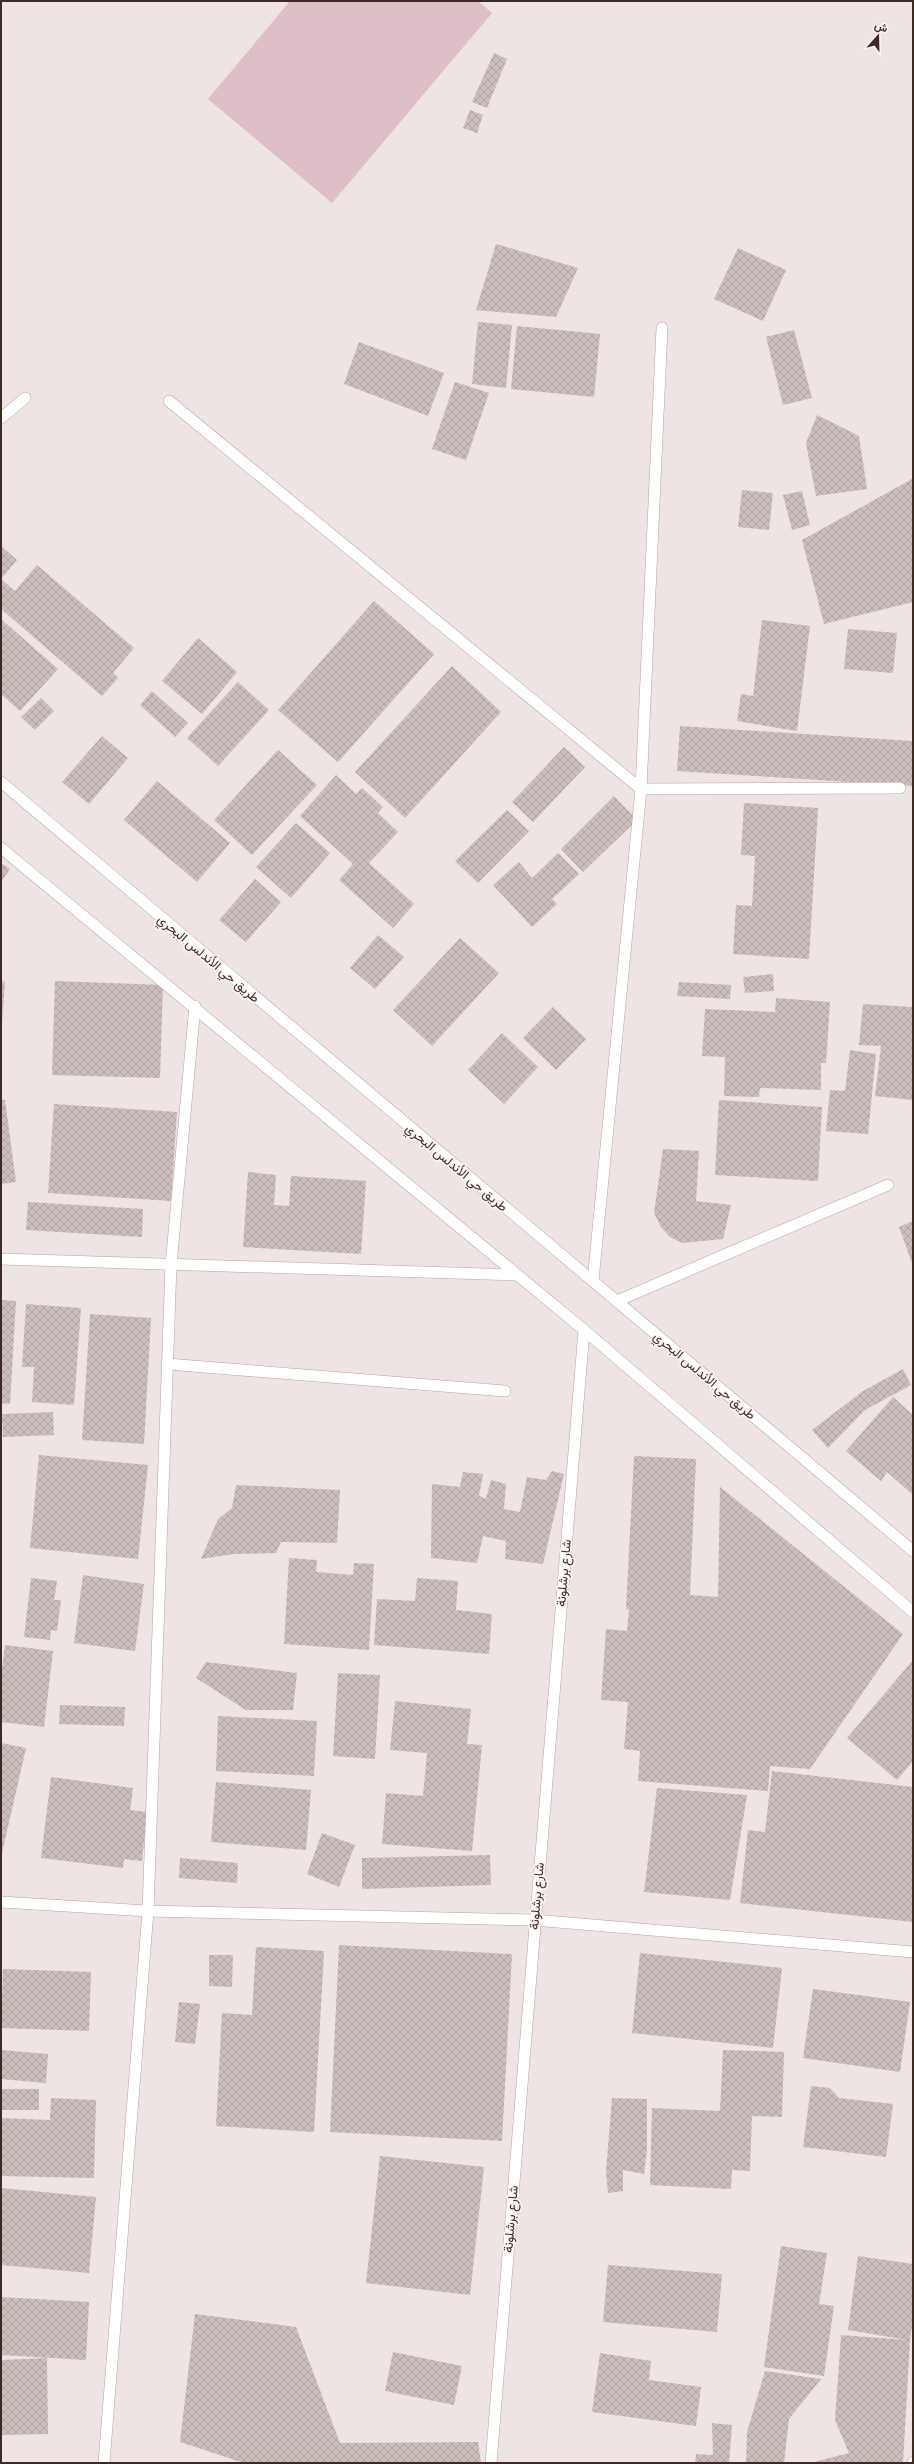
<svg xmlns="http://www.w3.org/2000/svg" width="914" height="2464" viewBox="0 0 914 2464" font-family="Cabin,Vazirmatn,sans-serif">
  <defs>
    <pattern id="building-cross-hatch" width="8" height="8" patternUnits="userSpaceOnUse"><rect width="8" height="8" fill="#cbbebd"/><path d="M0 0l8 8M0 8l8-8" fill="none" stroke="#afa3a2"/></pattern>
  </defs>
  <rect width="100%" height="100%" fill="#eee4e4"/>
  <polygon fill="#debec7" points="290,1 478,1 492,13 332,203 208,99"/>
  <g fill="url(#building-cross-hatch)">
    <polygon points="494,53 507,59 487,108 472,102"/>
    <polygon points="470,110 483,115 477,133 463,128"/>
    <polygon points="496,244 578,268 556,317 476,310"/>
    <polygon points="738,248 786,270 763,321 714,299"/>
    <polygon points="478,322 512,325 506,388 472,384"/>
    <polygon points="517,326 600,334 594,397 511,389"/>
    <polygon points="794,330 812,398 783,405 766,337"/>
    <polygon points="359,342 444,373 428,416 344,384"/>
    <polygon points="455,382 489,393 466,460 432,449"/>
    <polygon points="817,415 859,436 867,489 816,496 806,443"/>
    <polygon points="912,479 913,602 824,624 802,540"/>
    <polygon points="742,490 773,493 769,530 738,527"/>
    <polygon points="802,491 810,525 792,530 783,495"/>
    <polygon points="1,546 17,560 1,579 15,591 37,565 134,648 113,673 118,678 102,696 1,609"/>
    <polygon points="374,601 434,654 338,762 278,710"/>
    <polygon points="1,619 58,669 20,711 1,694"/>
    <polygon points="762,620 810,626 797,731 737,721 741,694 753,696"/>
    <polygon points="848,629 897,633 893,673 844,669"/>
    <polygon points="198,638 237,672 202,714 162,681"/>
    <polygon points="452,666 501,712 405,818 355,772"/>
    <polygon points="238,682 269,710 218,766 187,738"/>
    <polygon points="152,691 188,723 175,737 140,705"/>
    <polygon points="41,698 54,711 35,730 21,717"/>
    <polygon points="680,726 913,741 913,786 677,771"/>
    <polygon points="102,736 128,758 89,804 62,782"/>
    <polygon points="564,747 585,767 533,822 512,802"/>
    <polygon points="278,750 317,785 252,855 214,820"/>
    <polygon points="336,775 356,794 362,788 383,807 378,813 398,832 369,863 414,904 393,928 339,880 353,864 300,816"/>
    <polygon points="157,781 230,843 197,882 124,820"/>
    <polygon points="614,796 637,820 583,872 561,849"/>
    <polygon points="744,803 818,808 809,959 733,954 736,905 752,906 755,856 741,855"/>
    <polygon points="507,810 529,831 478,883 455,861"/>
    <polygon points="296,823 330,853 291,898 256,867"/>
    <polygon points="558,853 579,874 552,899 557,904 532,927 493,885 519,862 532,878"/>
    <polygon points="1,863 10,869 1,882"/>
    <polygon points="255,879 281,902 246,942 219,920"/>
    <polygon points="378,935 404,957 375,989 350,968"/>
    <polygon points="460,938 499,973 432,1046 393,1010"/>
    <polygon points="773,974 774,991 745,993 743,977"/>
    <polygon points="1,981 5,982 2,1023 1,1023"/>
    <polygon points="55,981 163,985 160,1078 52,1075"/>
    <polygon points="679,982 731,985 730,999 677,996"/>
    <polygon points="776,998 830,1002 826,1063 821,1063 821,1090 760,1088 759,1097 724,1096 725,1057 702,1056 705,1009 775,1012"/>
    <polygon points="863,1004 913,1007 913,1100 875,1096 881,1046 859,1045"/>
    <polygon points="553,1007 586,1039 556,1070 523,1038"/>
    <polygon points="502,1033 538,1067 504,1104 468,1070"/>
    <polygon points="850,1050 876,1054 868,1134 826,1131 830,1090 845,1091"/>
    <polygon points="1,1100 5,1100 16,1182 1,1184"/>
    <polygon points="719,1100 822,1107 818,1181 715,1175"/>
    <polygon points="54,1104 177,1112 171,1201 48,1193"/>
    <polygon points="663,1149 699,1151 696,1201 731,1205 723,1239 682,1243 670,1237 661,1227 654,1213"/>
    <polygon points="248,1172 276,1175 274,1205 289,1206 291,1176 366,1181 361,1254 243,1247"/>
    <polygon points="28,1202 143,1209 142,1237 26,1230"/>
    <polygon points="913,1221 913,1266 899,1227"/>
    <polygon points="1,1300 16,1301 10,1404 1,1403"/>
    <polygon points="26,1304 81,1308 74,1405 32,1402 34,1367 22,1367"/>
    <polygon points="90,1314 151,1318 144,1444 82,1440"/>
    <polygon points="903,1369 911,1385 865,1410 828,1448 812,1430 863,1391"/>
    <polygon points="893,1397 913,1415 913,1495 887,1472 881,1481 846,1451"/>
    <polygon points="53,1412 54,1435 3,1437 2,1414"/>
    <polygon points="39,1455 148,1465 138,1559 30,1548"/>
    <polygon points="634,1456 696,1459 690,1595 718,1597 720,1487 903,1634 810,1769 770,1766 768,1791 638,1781 640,1751 624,1749 628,1702 601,1700 606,1629 627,1631 629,1609 626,1609"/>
    <polygon points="552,1471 564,1474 543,1564 505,1559 506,1541 483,1536 477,1563 431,1558 432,1484 460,1487 463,1472 483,1474 479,1496 486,1499 491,1480 506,1484 504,1509 520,1512 527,1477 546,1480"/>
    <polygon points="236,1485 340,1490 337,1543 281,1542 276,1553 234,1554 201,1559 218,1519 232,1508"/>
    <polygon points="289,1558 317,1560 316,1572 353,1575 354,1563 374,1564 369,1650 284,1644"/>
    <polygon points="83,1575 144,1584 135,1651 74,1643"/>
    <polygon points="31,1578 57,1581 54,1600 61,1600 57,1631 51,1630 50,1640 24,1637"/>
    <polygon points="417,1578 458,1581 456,1610 492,1614 489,1654 374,1645 377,1599 415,1601"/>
    <polygon points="5,1645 53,1651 44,1727 1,1722 1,1678"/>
    <polygon points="913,1660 913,1761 897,1780 847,1738"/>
    <polygon points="206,1662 297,1673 293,1710 246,1710 196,1678"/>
    <polygon points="338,1673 380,1675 375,1759 333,1756"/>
    <polygon points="395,1701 471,1709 467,1744 482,1745 472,1851 382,1844 386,1793 423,1796 427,1753 390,1750"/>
    <polygon points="60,1705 125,1707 124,1726 59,1724"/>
    <polygon points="218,1716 317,1721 314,1776 216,1771"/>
    <polygon points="1,1743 26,1748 2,1853 1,1853"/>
    <polygon points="772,1771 913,1787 913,1922 740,1903 748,1830 765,1832"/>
    <polygon points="51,1777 133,1788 130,1810 147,1812 142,1861 124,1859 123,1868 41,1858"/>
    <polygon points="216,1782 311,1790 306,1850 211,1842"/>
    <polygon points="657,1788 747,1795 730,1900 644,1892"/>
    <polygon points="322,1833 355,1845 339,1887 307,1874"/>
    <polygon points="490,1855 491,1885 362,1889 362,1858"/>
    <polygon points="180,1858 238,1863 237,1883 179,1878"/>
    <polygon points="339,1945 512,1954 502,2141 330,2132"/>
    <polygon points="256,1947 324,1951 314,2132 216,2126 222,2013 252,2015"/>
    <polygon points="640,1953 782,1968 773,2048 632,2033"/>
    <polygon points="209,1955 233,1955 232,1987 209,1986"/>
    <polygon points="3,1969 91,1972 89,2031 1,2028"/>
    <polygon points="813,1989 910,2002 900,2072 803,2058"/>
    <polygon points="179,2002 200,2004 195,2044 175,2042"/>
    <polygon points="1,2050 48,2054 46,2083 1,2079"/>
    <polygon points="723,2050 784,2052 782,2117 752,2116 750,2171 732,2170 731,2189 650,2185 652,2108 720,2111"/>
    <polygon points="811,2086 830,2088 839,2098 893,2104 886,2157 803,2147"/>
    <rect x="1" y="2089" width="38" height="21"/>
    <polygon points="51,2098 96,2100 94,2178 1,2176 1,2118 50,2120"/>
    <polygon points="612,2098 647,2099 647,2150 644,2174 623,2170 623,2191 608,2193 606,2171"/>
    <polygon points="380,2156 484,2167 470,2295 366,2283"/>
    <polygon points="1,2188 96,2197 89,2273 1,2265"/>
    <polygon points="781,2246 827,2253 819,2304 834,2306 824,2376 764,2367"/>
    <polygon points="858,2256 913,2264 913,2318 910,2340 903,2463 810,2463 849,2453 835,2420 841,2335 907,2340 848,2330"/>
    <polygon points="608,2265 722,2274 717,2332 603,2322"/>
    <polygon points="1,2297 89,2302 86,2360 1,2355"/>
    <polygon points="195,2314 296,2327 340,2443 478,2442 481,2463 244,2463 180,2442"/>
    <polygon points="393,2352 462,2366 454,2405 385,2391"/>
    <polygon points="600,2353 651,2361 649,2380 701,2387 696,2426 592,2412"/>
    <polygon points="47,2358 48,2434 1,2435 1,2360"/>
    <polygon points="765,2371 821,2379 789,2419 784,2463 746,2463 747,2432"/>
    <polygon points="712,2423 732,2425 729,2463 695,2463 696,2454 713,2455"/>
  </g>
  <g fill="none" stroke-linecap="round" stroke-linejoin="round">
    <g stroke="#b2a4a3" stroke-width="12">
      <g id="service">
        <polyline points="1,418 25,398"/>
        <polyline points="641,789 900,788"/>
        <polyline points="617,1301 888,1185"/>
        <polyline points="167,1364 505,1391"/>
      </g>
    </g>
    <g stroke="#b2a4a3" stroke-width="12">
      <g id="minor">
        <polyline points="169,401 641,789"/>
        <polyline points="1,1259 517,1275"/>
        <polyline points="593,1281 641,789 662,328"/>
        <polyline points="1,1902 148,1911 534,1920 913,1952"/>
        <polyline points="104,2463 148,1911 171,1265 195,1006"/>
        <polyline points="491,2463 584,1330"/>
        <polyline points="913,2463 913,2462"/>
      </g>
    </g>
    <g stroke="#b2a4a3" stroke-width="12">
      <g id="tertiary">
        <polyline points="1,782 913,1551"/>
        <polyline points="1,848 584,1330 913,1612"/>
      </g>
    </g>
    <use href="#service" stroke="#fff" stroke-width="11"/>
    <use href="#minor" stroke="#fff" stroke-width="11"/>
    <use href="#tertiary" stroke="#fff" stroke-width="11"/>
  </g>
  <g text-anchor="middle" stroke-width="3.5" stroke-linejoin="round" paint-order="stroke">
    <g font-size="13" fill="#3f2924" stroke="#faf5f5">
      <text transform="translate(209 958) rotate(40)" y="5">طريق حي الأندلس البحري</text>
      <text transform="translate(457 1167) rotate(40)" y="5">طريق حي الأندلس البحري</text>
      <text transform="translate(705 1375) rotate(40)" y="5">طريق حي الأندلس البحري</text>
      <text transform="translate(563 1573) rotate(-85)" y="5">شارع برشلونة</text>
      <text transform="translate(536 1896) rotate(-85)" y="5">شارع برشلونة</text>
      <text transform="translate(510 2219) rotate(-85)" y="5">شارع برشلونة</text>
    </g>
  </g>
  <rect width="914" height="2464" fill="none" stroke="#3f2924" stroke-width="4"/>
  <g transform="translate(878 36) rotate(20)" stroke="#faf5f5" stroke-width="3" paint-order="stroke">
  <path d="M0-3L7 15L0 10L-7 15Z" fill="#3f2924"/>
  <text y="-6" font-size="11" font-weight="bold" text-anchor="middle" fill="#3f2924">ش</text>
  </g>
</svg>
